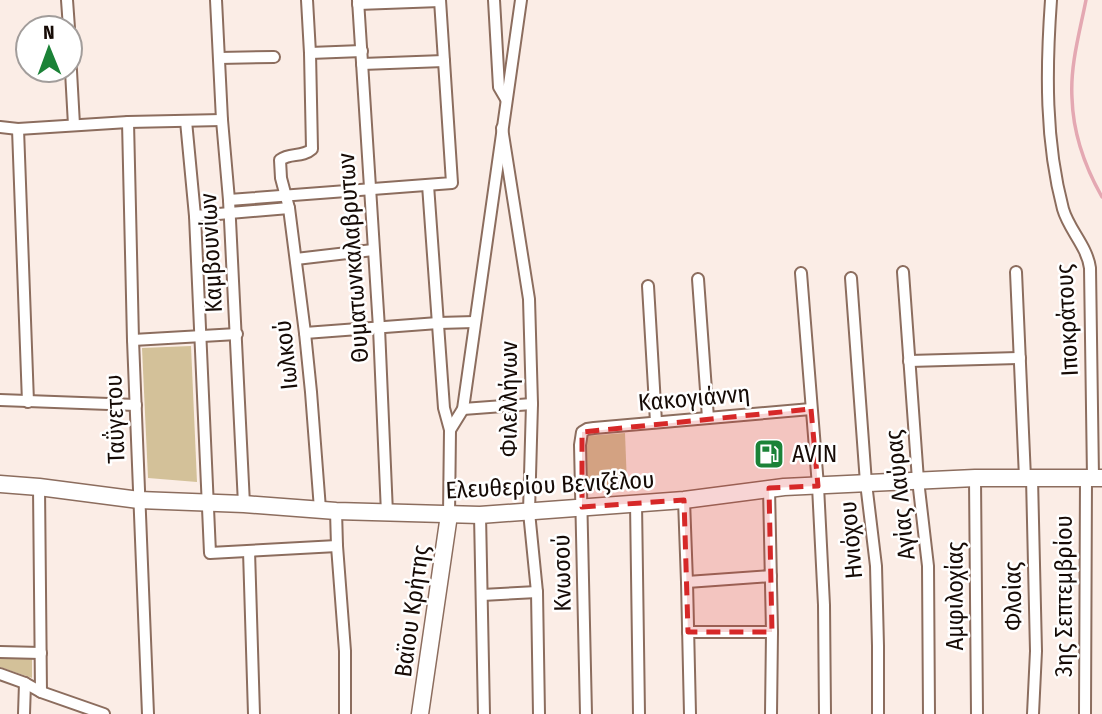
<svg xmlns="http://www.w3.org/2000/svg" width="1102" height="714" viewBox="0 0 1102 714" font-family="'Fira Sans Condensed',sans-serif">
  <rect width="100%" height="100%" fill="#fbede6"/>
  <g fill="#d3c199">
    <polygon points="191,346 197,482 148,478 142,348"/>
    <polygon points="625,433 627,485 612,488 587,490 586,436"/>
    <polygon points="0,657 32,658 32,678 0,667"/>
  </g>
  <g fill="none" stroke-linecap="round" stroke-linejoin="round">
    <path stroke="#e4a8b2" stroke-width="3.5" d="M1086,0C1080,31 1070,65 1072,98C1073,132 1085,167 1102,197"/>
    <g stroke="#8c6d5e" stroke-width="14">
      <g id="street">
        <polyline points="67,0 69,28"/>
        <polyline points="216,0 222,120 229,200 244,504"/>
        <path d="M307,0L310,53L312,149C302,158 290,152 280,160L281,178L289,208L305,333L311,392L320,509"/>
        <polyline points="358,0 379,328 387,513"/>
        <polyline points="494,0 499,87 506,99"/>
        <path d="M1051,0C1046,70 1045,141 1063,209C1069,230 1087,246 1090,268L1093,478"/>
        <polyline points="358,4 440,1"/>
        <polyline points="70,53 74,125"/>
        <polyline points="310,53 362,51"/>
        <polyline points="219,58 274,57"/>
        <polyline points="362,64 444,61"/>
        <polyline points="186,121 195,216 210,553 337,546"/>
        <polyline points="128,122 133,340 148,714"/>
        <polyline points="0,127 18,129 128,122 222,120"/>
        <polyline points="502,128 529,299 532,404 529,512 537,592 539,714"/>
        <polyline points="18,129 28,402"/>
        <polyline points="428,185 444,408 450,430 449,515"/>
        <polyline points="229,200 452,183 440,0"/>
        <polyline points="195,216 289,208"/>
        <polyline points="296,259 373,250"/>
        <polyline points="903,272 918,480 928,566 929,714"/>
        <polyline points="1016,272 1025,478"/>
        <polyline points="801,273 818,486 824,605 825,714"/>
        <polyline points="851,278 866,483 876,566 878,646 878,714"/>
        <polyline points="698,279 708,418"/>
        <polyline points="648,286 656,422"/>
        <polyline points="305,333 438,323 475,322"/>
        <polyline points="133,340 237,334"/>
        <polyline points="909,361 1020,358"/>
        <polyline points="0,400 136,405"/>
        <polyline points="463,409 532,404"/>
        <polyline points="450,430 463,409 521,0"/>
        <polyline points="975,478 977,714"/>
        <polyline points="1032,478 1036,651 1033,714"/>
        <polyline points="39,487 41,692"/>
        <polyline points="769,488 772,632 771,714"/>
        <polyline points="684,500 687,582 690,714"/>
        <polyline points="636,503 639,714"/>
        <polyline points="336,511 337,546 345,651 345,714"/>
        <polyline points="480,515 484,714"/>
        <polyline points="249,551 254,714"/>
        <polyline points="687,582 771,576"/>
        <polyline points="482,595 537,592"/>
        <polyline points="688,632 772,632"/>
        <polyline points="0,652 41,653"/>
        <polyline points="0,674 25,683 41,692 104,714"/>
        <polyline points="24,714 25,683"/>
        <polyline points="586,714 580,445 582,432 587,429 594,428 811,409"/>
        <polyline points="1085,714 1086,478"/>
      </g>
    </g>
    <g stroke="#8c6d5e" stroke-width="19">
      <g id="secondary">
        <polyline points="0,484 39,487 139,500 244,504 336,511 480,515 684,500 784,487 975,478 1102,478"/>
        <polyline points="420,714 449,515"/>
      </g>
    </g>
    <use href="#street" stroke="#fff" stroke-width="10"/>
    <use href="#secondary" stroke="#fff" stroke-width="16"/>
  </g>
  <path fill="#d62828" fill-opacity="0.2" stroke="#d62828" stroke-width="5" stroke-dasharray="14 9" stroke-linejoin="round" d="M811,409L818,486L769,488L772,632H688L684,500L582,507V432Z"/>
  <defs>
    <g id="fuel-square" transform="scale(1.575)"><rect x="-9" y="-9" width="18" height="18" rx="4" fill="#1b8237" stroke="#fff"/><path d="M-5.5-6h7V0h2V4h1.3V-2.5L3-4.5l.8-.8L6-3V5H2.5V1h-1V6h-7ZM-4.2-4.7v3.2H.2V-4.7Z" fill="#fff"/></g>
  </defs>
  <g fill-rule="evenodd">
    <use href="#fuel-square" x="769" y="454"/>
  </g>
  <g text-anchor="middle" stroke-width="5" stroke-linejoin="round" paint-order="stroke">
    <g font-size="24" fill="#160b06" stroke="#fff">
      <text transform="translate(211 253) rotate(-93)" y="8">Καμβουνίων</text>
      <text transform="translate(353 258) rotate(-94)" y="8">Θυματωνκαλαβρυτων</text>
      <text transform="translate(1067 320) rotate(-93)" y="8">Ιποκράτους</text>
      <text transform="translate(286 355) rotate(-96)" y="8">Ιωλκού</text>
      <text transform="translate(694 398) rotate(-5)" y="8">Κακογιάννη</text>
      <text transform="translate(509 399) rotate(-90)" y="8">Φιλελλήνων</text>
      <text transform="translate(115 419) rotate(-92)" y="8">Ταΰγετου</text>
      <text transform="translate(550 485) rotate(-3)" y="8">Ελευθερίου Βενιζέλου</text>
      <text transform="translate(900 495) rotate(-96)" y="8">Αγίας Λαύρας</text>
      <text transform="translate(851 540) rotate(-95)" y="8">Ηνιόχου</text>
      <text transform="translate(562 573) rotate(-91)" y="8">Κνωσού</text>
      <text transform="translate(955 596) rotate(-90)" y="8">Αμφιλοχίας</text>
      <text transform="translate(1013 596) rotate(-91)" y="8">Φλοίας</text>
      <text transform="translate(1064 596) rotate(-90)" y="8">3ης Σεπτεμβρίου</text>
      <text transform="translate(412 611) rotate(-82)" y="8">Βαϊου Κρήτης</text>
    </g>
    <g font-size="24" fill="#160b06" stroke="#fff" text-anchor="start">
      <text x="792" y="462">AVIN</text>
    </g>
  </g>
  <g transform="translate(49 49) rotate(359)"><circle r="33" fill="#ffffff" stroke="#a29d9b" stroke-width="2"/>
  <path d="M0-5L12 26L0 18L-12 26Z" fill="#1b8237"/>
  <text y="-10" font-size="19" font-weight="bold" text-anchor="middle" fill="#160b06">N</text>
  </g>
</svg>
